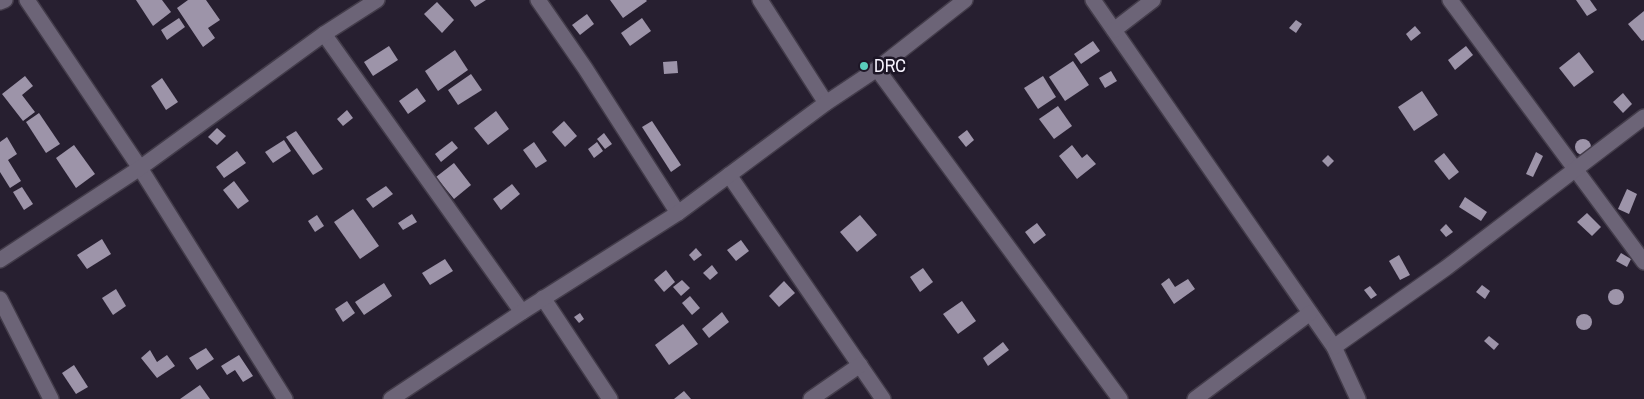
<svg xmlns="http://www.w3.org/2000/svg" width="1644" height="399" viewBox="0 0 1644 399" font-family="'Archivo Narrow',sans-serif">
  <rect width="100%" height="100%" fill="#271f30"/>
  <g fill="#9d94a9">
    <polygon points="136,0 162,0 171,12 153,26"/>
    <polygon points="188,0 206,0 220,20 208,28 215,38 203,47 177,8"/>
    <polygon points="470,0 486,0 475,7"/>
    <polygon points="610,0 646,0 647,1 623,18"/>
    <polygon points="1576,0 1590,0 1597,10 1587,16"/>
    <polygon points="437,2 454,20 442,33 424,14"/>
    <polygon points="1644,11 1644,40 1642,41 1628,24"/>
    <polygon points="587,14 594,24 580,35 572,25"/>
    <polygon points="179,18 185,27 167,40 161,30"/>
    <polygon points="642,18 651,31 630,46 621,33"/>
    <polygon points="1296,20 1302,24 1296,33 1289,28"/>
    <polygon points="1415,26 1421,33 1411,41 1406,34"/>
    <polygon points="1093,41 1100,51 1081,64 1074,54"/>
    <polygon points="389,46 398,60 373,76 364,62"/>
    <polygon points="1466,46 1473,55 1455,70 1448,60"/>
    <polygon points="455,50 468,70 438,91 425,71"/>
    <polygon points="1579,52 1594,72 1574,87 1559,68"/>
    <polygon points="677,61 678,73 664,74 663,62"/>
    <polygon points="1073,61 1089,85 1065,101 1049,77"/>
    <polygon points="1111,71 1117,81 1105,88 1099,78"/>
    <polygon points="471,74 482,90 458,105 448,90"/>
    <polygon points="25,76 33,86 22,95 35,112 23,121 2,94"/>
    <polygon points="1043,76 1056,97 1038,109 1024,88"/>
    <polygon points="162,78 178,102 166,110 151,86"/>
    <polygon points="417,88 426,101 408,114 399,101"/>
    <polygon points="1422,91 1438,115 1414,131 1398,107"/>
    <polygon points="1623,93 1632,104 1623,113 1613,102"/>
    <polygon points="1058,106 1072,126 1054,139 1039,119"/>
    <polygon points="347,110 353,118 343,126 337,119"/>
    <polygon points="496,111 509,129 488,145 474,128"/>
    <polygon points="39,113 60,144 46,153 26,122"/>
    <polygon points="564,121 577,136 565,147 552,132"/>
    <polygon points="652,121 681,165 671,172 642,127"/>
    <polygon points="217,128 226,136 217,145 208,137"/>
    <polygon points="967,130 974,140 966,147 958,137"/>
    <polygon points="296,131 323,169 313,175 286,137"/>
    <polygon points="604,133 612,144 605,149 597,139"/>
    <polygon points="7,137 17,154 8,160 21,181 10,188 0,172 0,142"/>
    <circle cx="1583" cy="147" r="8"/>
    <polygon points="284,140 291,151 273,163 265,152"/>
    <polygon points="452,141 458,148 441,162 435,154"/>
    <polygon points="534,142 547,161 536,168 523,150"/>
    <polygon points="597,142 603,151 594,158 588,149"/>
    <polygon points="74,145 95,174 76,188 56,158"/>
    <polygon points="1072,145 1082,158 1087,154 1096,164 1077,179 1059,156"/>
    <polygon points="237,151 246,163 224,178 216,167"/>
    <polygon points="1536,152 1543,156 1533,177 1526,174"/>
    <polygon points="1444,153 1459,172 1449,180 1434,161"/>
    <polygon points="1328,155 1334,161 1328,167 1322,161"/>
    <polygon points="454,163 471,185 454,199 436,177"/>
    <polygon points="234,181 249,201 238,209 223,190"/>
    <polygon points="512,184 520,194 501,210 493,199"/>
    <polygon points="386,186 393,194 373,208 366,199"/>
    <polygon points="22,187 33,204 24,210 13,192"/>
    <polygon points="1627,189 1637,194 1629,214 1618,209"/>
    <polygon points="1465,197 1487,212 1481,221 1459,207"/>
    <polygon points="353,209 379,246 360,259 334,222"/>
    <polygon points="1587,213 1601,227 1592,236 1577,222"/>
    <polygon points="412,214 417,222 403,230 398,223"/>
    <polygon points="317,215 324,226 315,232 308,221"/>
    <polygon points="860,215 877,235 857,252 840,232"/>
    <polygon points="1037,223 1046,235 1034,244 1025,232"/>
    <polygon points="1446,224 1453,232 1446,237 1440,230"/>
    <polygon points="102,239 111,254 87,269 77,255"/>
    <polygon points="741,240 749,251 736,261 727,250"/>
    <polygon points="696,248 702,255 694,261 689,255"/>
    <polygon points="1621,253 1631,259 1627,267 1616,261"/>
    <polygon points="1399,255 1410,275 1400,280 1389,261"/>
    <polygon points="445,259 453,271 430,285 422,273"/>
    <polygon points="712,265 718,273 710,280 703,273"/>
    <polygon points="923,268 933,282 920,292 910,277"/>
    <polygon points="666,270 675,282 664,292 654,280"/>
    <polygon points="1169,278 1175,287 1188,279 1195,289 1174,304 1161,284"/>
    <polygon points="682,280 690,288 681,296 673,287"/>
    <polygon points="784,281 795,293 779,307 769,296"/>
    <polygon points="384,283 392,296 364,315 355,302"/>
    <polygon points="1482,285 1490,291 1485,299 1476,292"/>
    <polygon points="1370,286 1377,295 1371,299 1364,290"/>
    <polygon points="116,289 126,306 113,315 102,298"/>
    <circle cx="1616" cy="297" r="8"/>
    <polygon points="690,296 700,308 692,315 682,303"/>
    <polygon points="347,301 355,313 343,322 335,309"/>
    <polygon points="962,301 976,321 958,334 943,314"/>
    <polygon points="722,312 729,322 709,338 702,329"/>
    <polygon points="580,313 584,319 579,323 574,317"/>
    <circle cx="1584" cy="322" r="8"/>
    <polygon points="683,324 698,344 669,365 655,345"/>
    <polygon points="1489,336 1499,344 1494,350 1484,341"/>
    <polygon points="1003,342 1009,350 988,366 983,358"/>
    <polygon points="206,348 214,359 197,370 189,358"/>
    <polygon points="150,350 157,362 167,355 175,366 157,378 141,358"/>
    <polygon points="239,355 253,376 243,382 235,370 227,375 221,366"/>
    <polygon points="74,365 88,387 76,394 62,373"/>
    <polygon points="200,385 210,399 180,399"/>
    <polygon points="684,391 691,399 674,399"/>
  </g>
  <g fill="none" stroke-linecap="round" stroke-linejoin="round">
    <g stroke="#433c4a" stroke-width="18">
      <g id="street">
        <polyline points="27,0 140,168 285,399"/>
        <polyline points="538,0 585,68 678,213"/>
        <polyline points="760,0 826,103"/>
        <polyline points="1093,0 1334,347 1358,399"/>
        <polyline points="1450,0 1644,262"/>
        <polyline points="0,2 5,0"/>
        <polyline points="1114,30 1153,0"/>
        <polyline points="324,34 522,312"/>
        <polyline points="877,69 1120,399"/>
        <polyline points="729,175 883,399"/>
        <polyline points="0,260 140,168 324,34 377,0"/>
        <polyline points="543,298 610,399"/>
        <polyline points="0,299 51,399"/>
        <polyline points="1334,347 1446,268 1644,117"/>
        <polyline points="391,399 522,312 678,213 826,103 877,69 965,0"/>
        <polyline points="811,399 860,365"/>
        <polyline points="1195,399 1310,313"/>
      </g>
    </g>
    <use href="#street" stroke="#6c6477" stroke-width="15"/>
  </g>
  <circle fill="#5acebc" stroke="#1d1626" stroke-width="2" cx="864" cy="66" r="5"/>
  <g text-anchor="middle" stroke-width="5" stroke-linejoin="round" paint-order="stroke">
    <g font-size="18" fill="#f6f2fd" stroke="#1d1626" text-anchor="start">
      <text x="874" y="72">DRC</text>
    </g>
  </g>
</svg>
